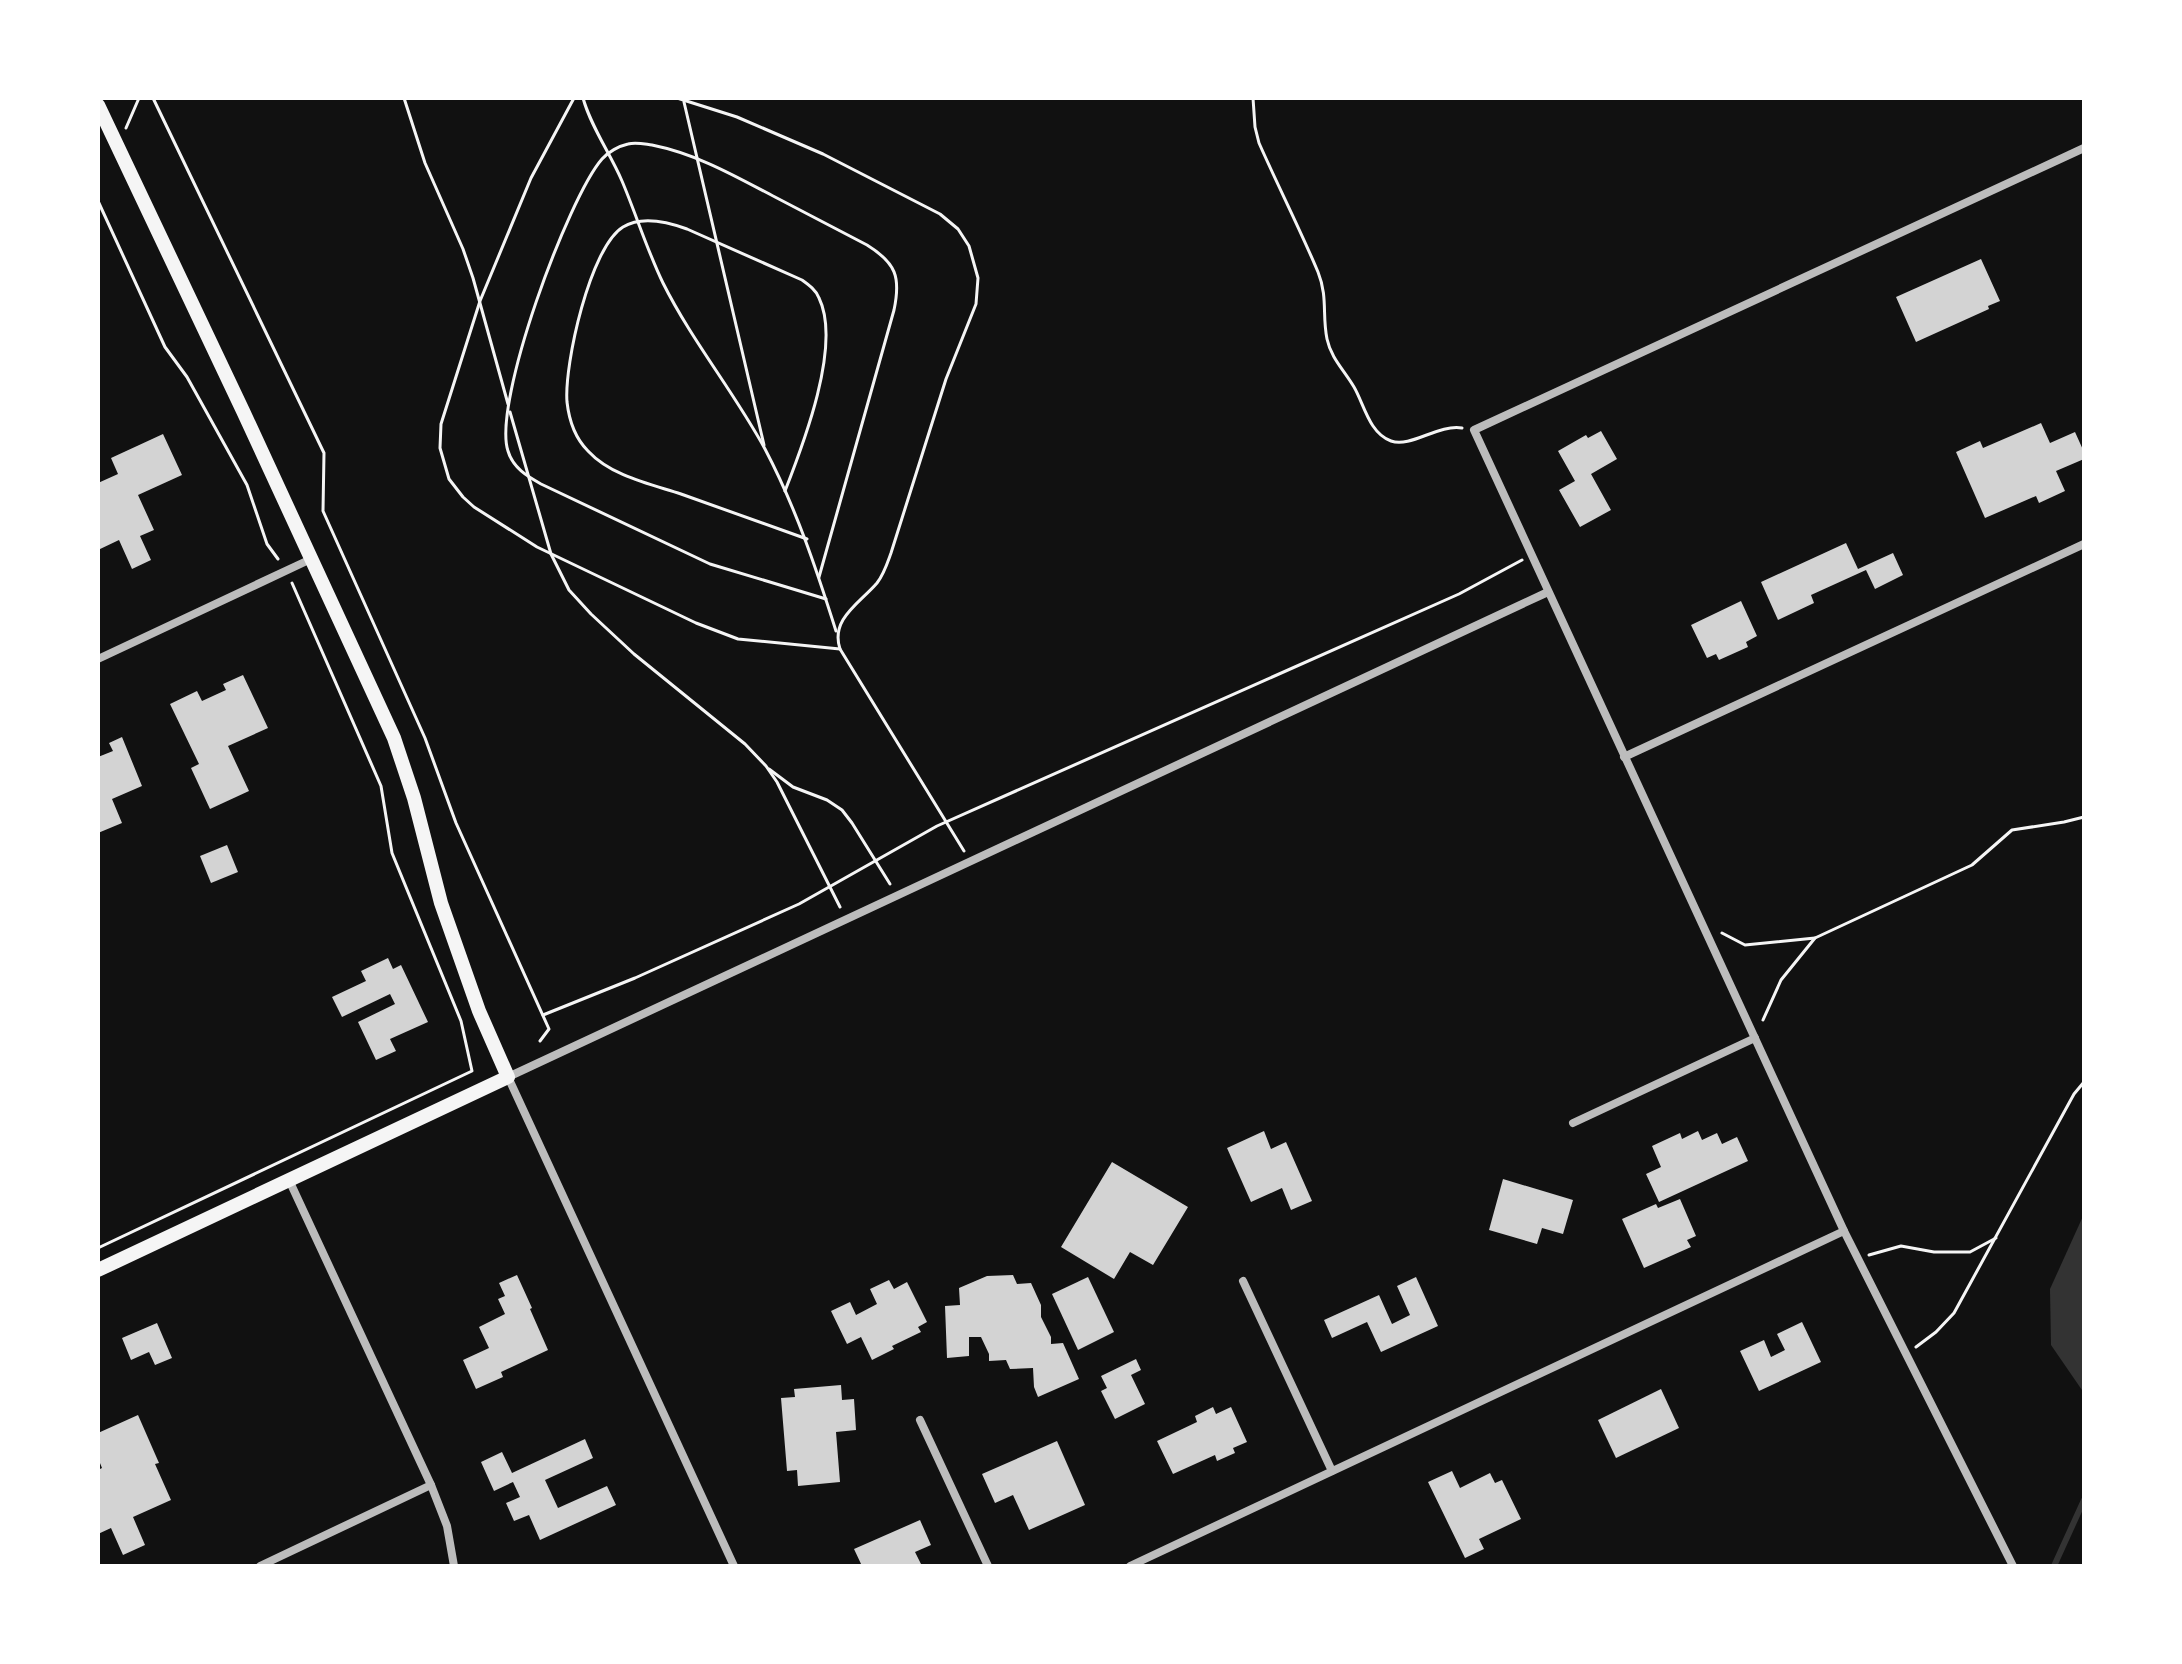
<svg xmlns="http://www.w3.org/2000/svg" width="2182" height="1664" viewBox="0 0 2182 1664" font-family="Signika,sans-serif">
  <rect width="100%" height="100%" fill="#111"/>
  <polygon fill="#333" points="2084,1214 2084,1393 2051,1345 2050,1289"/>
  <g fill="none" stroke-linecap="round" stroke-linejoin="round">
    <polyline stroke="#333" stroke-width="6" points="2054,1566 2084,1500"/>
  </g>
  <g fill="#d3d3d3">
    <polygon points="1981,259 2000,301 1988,306 1989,309 1916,342 1896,297"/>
    <polygon points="2041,423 2050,443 2075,432 2084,452 2084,459 2056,471 2065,491 2039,503 2036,496 1985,518 1956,452 1980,441 1983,448"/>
    <polygon points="1601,431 1617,459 1591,474 1611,510 1580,527 1559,490 1575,481 1558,451 1586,435 1588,438"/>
    <polygon points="163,434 182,475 138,495 154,530 140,536 151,560 132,569 119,540 98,550 98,483 118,474 111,458"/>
    <polygon points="1846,543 1858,569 1893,553 1903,575 1875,589 1866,570 1811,595 1814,603 1778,620 1761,582"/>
    <polygon points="1741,601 1757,636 1746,642 1748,647 1719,660 1716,654 1707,658 1691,625"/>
    <polygon points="243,675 268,728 228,746 249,791 210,809 191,768 199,764 170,704 197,691 202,701 226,690 223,684"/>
    <polygon points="122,737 142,786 112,799 122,823 98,833 98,757 113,751 109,743"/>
    <polygon points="227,845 238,872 211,883 200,856"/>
    <polygon points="388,958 393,969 401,965 428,1022 390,1039 396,1051 376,1060 358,1022 395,1004 390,994 342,1017 332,997 366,981 361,971"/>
    <polygon points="1264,1131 1271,1149 1286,1142 1312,1201 1291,1210 1282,1188 1251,1202 1227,1148"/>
    <polygon points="1698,1131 1702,1140 1717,1133 1722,1144 1737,1137 1748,1161 1659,1202 1646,1174 1661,1167 1652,1146 1680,1133 1682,1139"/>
    <polygon points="1112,1162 1188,1207 1153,1265 1130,1252 1114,1279 1061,1247"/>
    <polygon points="1503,1179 1573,1200 1563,1234 1542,1228 1537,1244 1489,1230"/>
    <polygon points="1680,1199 1696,1236 1687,1240 1691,1247 1644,1268 1622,1219 1656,1204 1658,1208"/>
    <polygon points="517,1275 532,1308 530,1309 548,1350 501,1372 503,1377 476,1389 463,1360 489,1348 479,1327 505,1314 498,1299 505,1296 499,1283"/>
    <polygon points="1013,1275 1017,1284 1031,1283 1041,1305 1041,1317 1051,1337 1051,1344 1063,1343 1079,1379 1038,1397 1034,1387 1033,1368 1010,1369 1006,1360 989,1361 989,1354 981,1337 969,1337 969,1356 947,1358 945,1306 960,1305 959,1288 987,1276"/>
    <polygon points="1088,1277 1114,1332 1078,1350 1052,1294"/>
    <polygon points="1416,1277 1438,1326 1381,1352 1367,1322 1332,1338 1324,1320 1379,1295 1392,1324 1410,1315 1397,1286"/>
    <polygon points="889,1280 894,1289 907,1282 927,1322 918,1327 921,1332 892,1346 894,1349 872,1360 861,1337 847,1344 831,1311 850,1302 856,1315 877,1304 870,1289"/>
    <polygon points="1802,1322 1821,1362 1759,1391 1740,1351 1764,1340 1771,1357 1785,1350 1777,1334"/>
    <polygon points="157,1323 172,1358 155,1365 149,1352 131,1360 122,1338"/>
    <polygon points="1136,1359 1141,1370 1131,1375 1145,1404 1115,1419 1101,1391 1107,1388 1101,1376"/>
    <polygon points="841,1385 842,1400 854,1399 856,1430 836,1432 840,1482 798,1486 797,1470 787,1471 781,1398 795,1397 794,1389"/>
    <polygon points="1661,1389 1679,1428 1616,1458 1598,1420"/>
    <polygon points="1213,1407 1216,1414 1231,1407 1247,1442 1233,1448 1235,1453 1217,1461 1215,1455 1173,1474 1157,1441 1197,1422 1195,1416"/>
    <polygon points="138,1415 159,1463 155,1464 171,1500 133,1517 145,1545 123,1555 111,1528 98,1534 98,1470 102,1468 98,1458 98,1433"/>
    <polygon points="585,1439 593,1458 545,1480 558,1508 607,1486 616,1505 540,1540 529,1515 514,1521 506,1503 520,1497 513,1482 494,1491 481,1462 502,1452 512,1473"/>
    <polygon points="1057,1441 1085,1505 1029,1530 1013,1495 995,1503 982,1474"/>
    <polygon points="1452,1471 1460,1488 1490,1473 1495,1483 1502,1480 1521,1519 1479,1539 1484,1549 1465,1558 1428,1482"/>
    <polygon points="920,1520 931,1545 915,1552 922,1566 862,1566 854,1549"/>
  </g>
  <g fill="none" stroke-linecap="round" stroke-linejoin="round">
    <g stroke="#f5f5f5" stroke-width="3">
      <polyline points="153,98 324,453 323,511 425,738 456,823 549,1029 540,1041"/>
      <polyline points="404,98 425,163 463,249 473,278 508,404"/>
      <polyline points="574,98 531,178 480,301 441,424 440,448 449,479 463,497 474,507 537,547 696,623 738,639 840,649"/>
      <path d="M583,98C591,127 610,153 622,181C636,214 647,250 663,283C692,341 734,392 765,449C796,508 816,568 836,631"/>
      <path d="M677,98L737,117L823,154L940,214L958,229L969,246L978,278L976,304L946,379L891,553C887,564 884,574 877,583C860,603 830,619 840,649L964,851"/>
      <path d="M1253,98L1255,127L1259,143C1278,186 1300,229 1318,272C1328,297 1322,315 1327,339C1331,358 1344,370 1354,387C1364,404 1369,433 1391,441C1411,448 1438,424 1462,428"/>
      <polyline points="684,102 764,445"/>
      <polyline points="126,128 139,98"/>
      <polyline points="98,201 165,347 187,377 247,485 267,544 278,559"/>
      <polyline points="510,412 551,554 569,590 591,614 634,654 745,744 766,766 777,782 840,907"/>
      <path d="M785,491C803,445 842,345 819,298C816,290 809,285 802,280L687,229C668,222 641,216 623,227C590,247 564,365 567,402C569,420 575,438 588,451C611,476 650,484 681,494C723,509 765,524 807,539"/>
      <path d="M819,577L894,310C901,277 896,263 867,245C836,229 806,213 775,197C735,176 697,154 652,145C644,144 636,142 628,144C619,146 608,152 602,159C568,198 492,403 508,451C513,468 527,476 541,484L710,564L826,599"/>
      <polyline points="769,769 793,787 827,800 842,810 852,823 890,884"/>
      <polyline points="1722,933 1745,945 1815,938"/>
      <polyline points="543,1015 635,978 799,904 937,826 1459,594 1522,560"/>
      <polyline points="1763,1020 1781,980 1815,938 1972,865 2012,830 2064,822 2084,817"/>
      <polyline points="98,1248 472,1071 461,1021 392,853 381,786 292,583"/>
      <polyline points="1869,1255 1901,1246 1934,1252 1970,1252 1996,1238"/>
      <polyline points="1916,1347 1936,1332 1954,1313 2074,1094 2084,1082"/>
    </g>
    <g stroke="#bcbcbc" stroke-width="8">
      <polyline points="98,659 311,559"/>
      <polyline points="1624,757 2084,544"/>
      <polyline points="1573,1123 1755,1038"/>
      <polyline points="289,1180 431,1485 447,1526 454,1566"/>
      <polyline points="1243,1281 1332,1471"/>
      <polyline points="920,1420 988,1566"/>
      <polyline points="260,1566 431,1485"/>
      <polyline points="734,1566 508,1077 1548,592"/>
      <polyline points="1130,1566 1844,1231"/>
      <polyline points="2013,1566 1844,1231 1474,430 2084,148"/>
    </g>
    <polyline stroke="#f5f5f5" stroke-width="14" points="98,105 243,411 394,738 414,798 441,903 479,1011 508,1077 98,1270"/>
  </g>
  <rect width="2182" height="1664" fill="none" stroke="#ffffff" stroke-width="200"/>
</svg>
